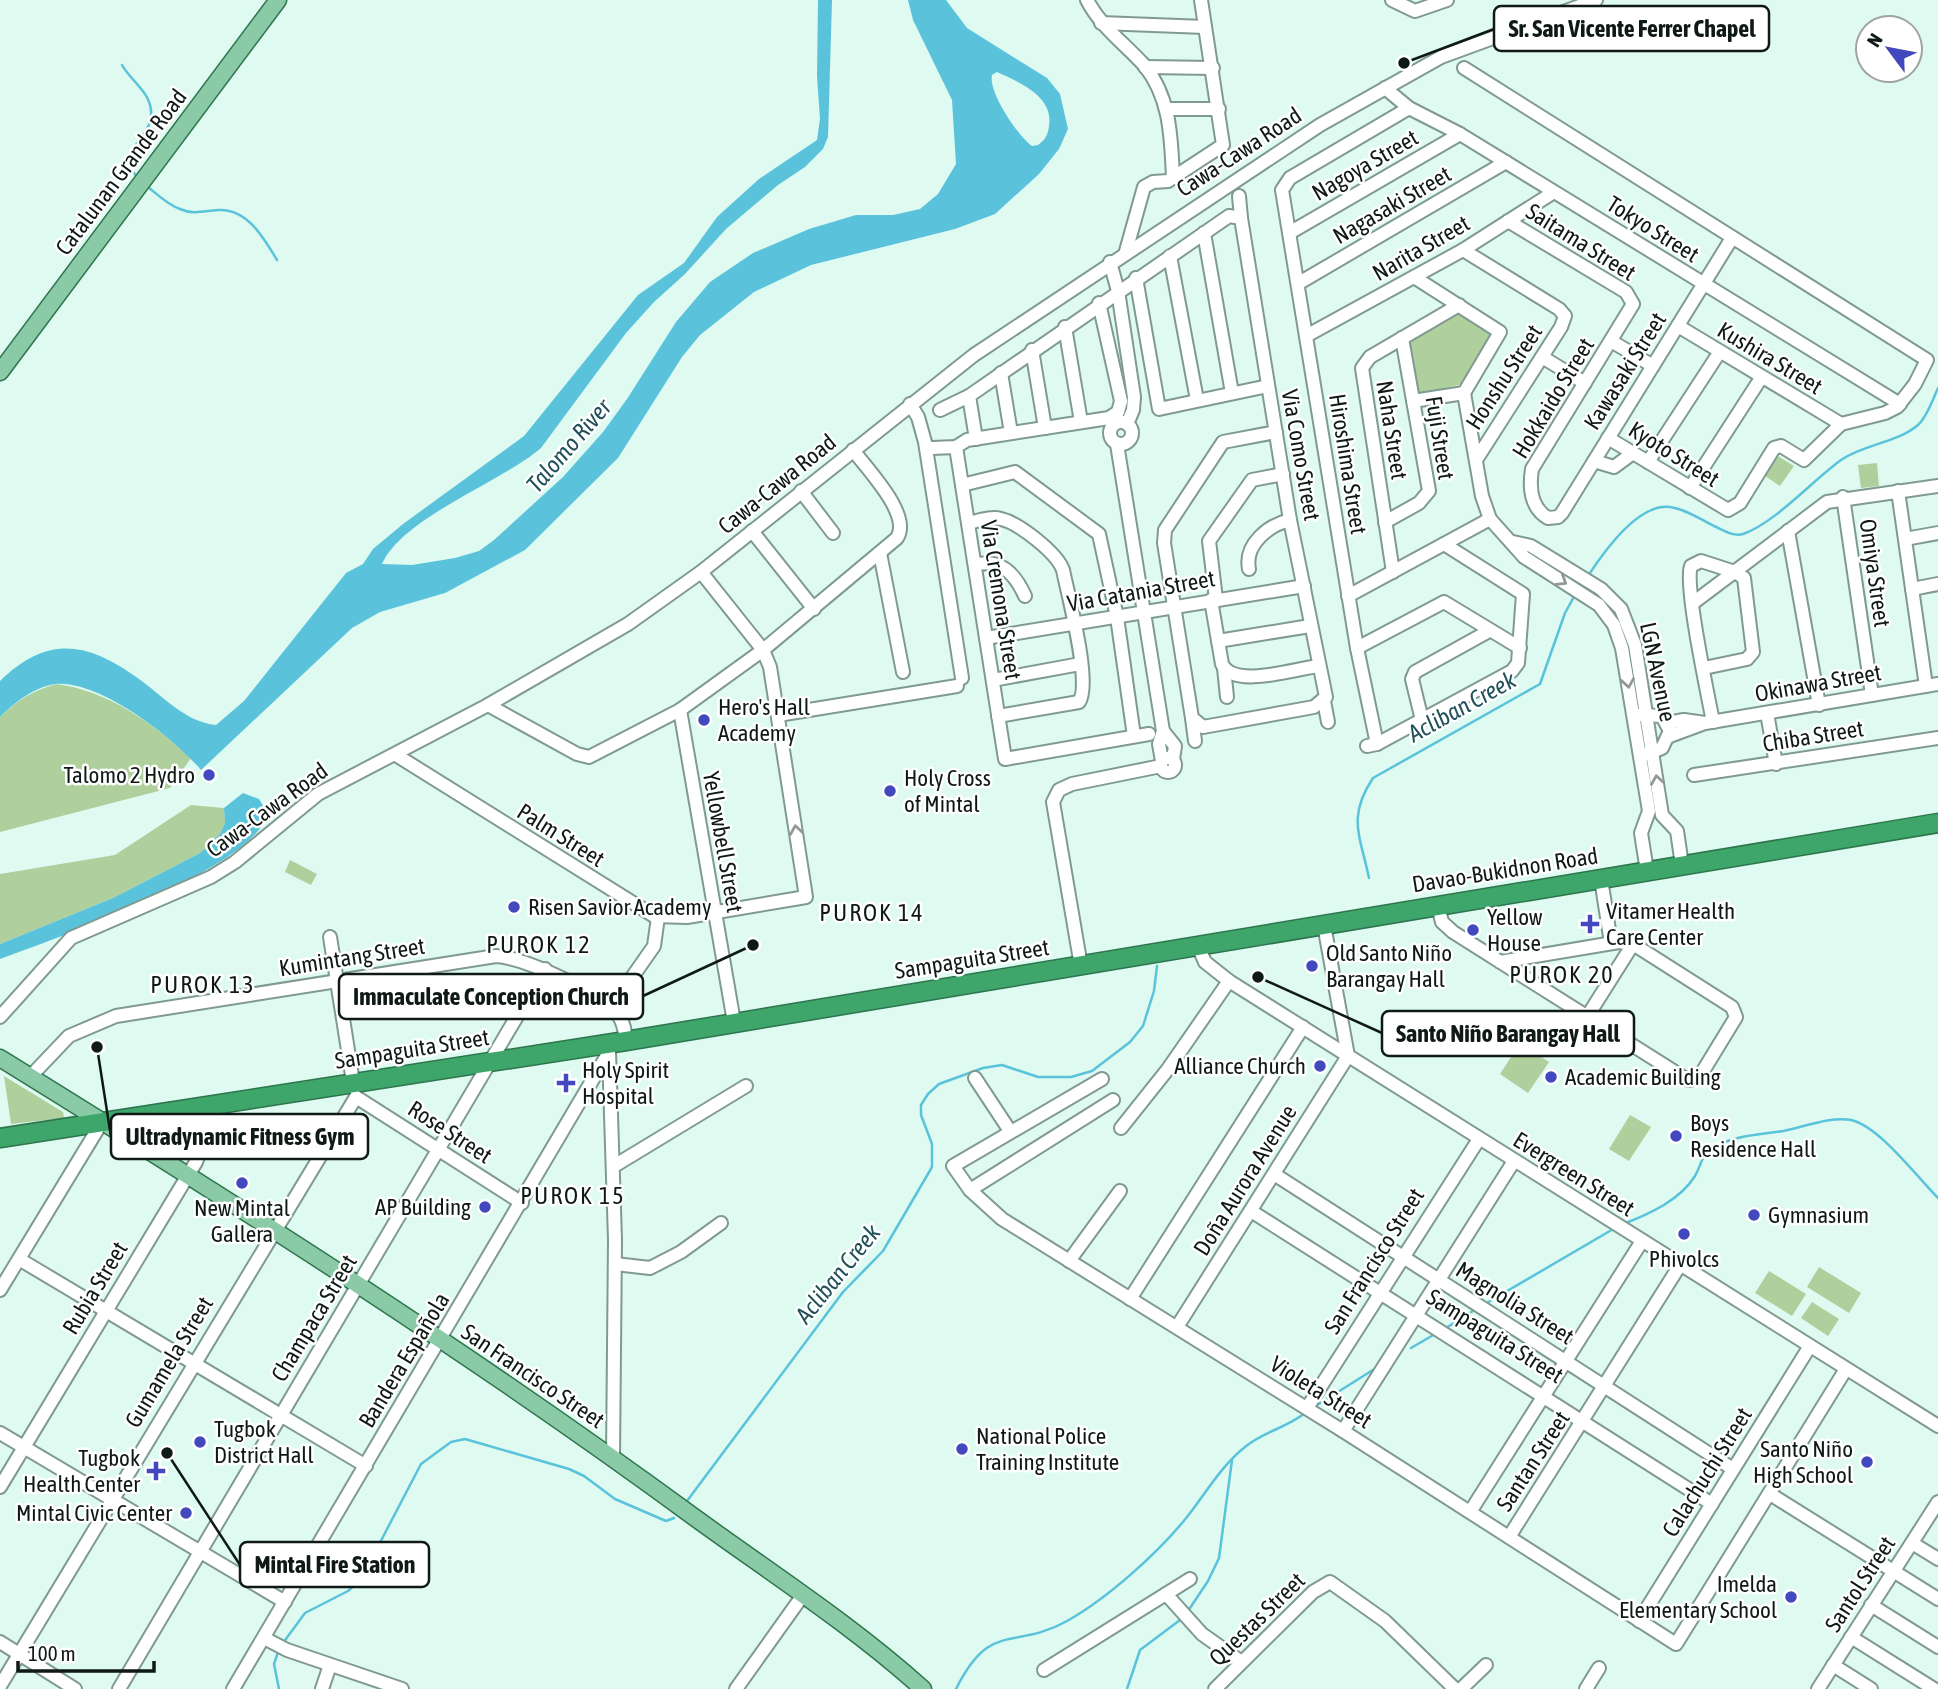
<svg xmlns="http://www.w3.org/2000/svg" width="1938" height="1689" viewBox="0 0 1938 1689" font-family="'Asap Condensed',sans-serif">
  <rect width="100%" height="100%" fill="#defaf1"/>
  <g fill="#afd09d">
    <polygon points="1459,313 1495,334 1463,384 1418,394 1409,341"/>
    <polygon points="1778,456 1794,466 1780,486 1765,476"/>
    <polygon points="1877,463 1879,486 1861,488 1858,465"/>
    <path d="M56,684C107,690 154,724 191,758L170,788L0,832V717C16,701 34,690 56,684Z"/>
    <polygon points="191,805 224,808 225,823 220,834 200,853 113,898 0,944 0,874 115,855"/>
    <polygon points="290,860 317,874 311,885 285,872"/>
    <polygon points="1520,1043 1549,1062 1528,1093 1500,1074"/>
    <polygon points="4,1076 63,1112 64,1118 11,1124"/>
    <polygon points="1630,1115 1651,1127 1629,1161 1609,1149"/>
    <polygon points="1819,1267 1861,1293 1849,1313 1807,1287"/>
    <polygon points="1769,1271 1806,1294 1792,1316 1755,1293"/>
    <polygon points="1812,1302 1839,1319 1828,1336 1801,1318"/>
  </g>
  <g fill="#5ac3db" fill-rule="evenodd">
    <path d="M818,0H832L828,137L823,149L805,167L778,185L726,229L685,274L654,302L626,333L541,448C502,482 403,517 382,564L412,565L455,558L479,551L494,540L563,477L603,432L627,399L676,322L710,282L753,253L809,229L856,215H893L920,209L938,194L956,164L952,100L913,20L908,0H946L967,28L1047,78L1060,94L1068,129L1059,149L1039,174L995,214L955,229L811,265L754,292L700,335L682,357L618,458L525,550L445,593L380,612L352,628L201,770C174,738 100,680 55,684C34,687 14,703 0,717V681C48,634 88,642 139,679C163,696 185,722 216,725L244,701L346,573L363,564L373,549L403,524L524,436L638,295L684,263L717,217L759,179L817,140L820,119L817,76ZM997,72C1019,82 1054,96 1049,126C1048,135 1045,140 1038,145L1032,146C1018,136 988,92 992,75Z"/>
    <path d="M243,793L259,799L268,814C252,869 55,939 0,959V944L113,898L200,853L220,834L225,823L224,808Z"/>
  </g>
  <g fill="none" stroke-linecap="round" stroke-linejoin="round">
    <g stroke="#5ac3db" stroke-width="2.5">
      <path d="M122,65C131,81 149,91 151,110C155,138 113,150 137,177"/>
      <path d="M148,187C158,195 168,205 180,209C193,215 204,211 218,210C247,208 264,238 277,260"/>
      <path d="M1588,576C1603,553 1638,503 1670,507C1685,509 1700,519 1714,526C1723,530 1733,537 1743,534C1775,523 1813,480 1841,460C1864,444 1897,443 1918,425C1927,417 1933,399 1938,388"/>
      <path d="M1369,878C1360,835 1347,817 1373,778L1540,684L1565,613L1576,593"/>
      <path d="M1626,1223C1651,1213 1680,1200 1695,1176C1701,1166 1701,1156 1711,1149C1733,1135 1759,1135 1783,1131C1804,1127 1830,1116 1851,1120C1879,1126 1917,1177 1938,1198"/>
      <polyline points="1485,1304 1615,1228"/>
      <polyline points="1446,1328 1476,1309"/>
      <polyline points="1411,1348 1435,1334"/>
      <polyline points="1314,1407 1376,1368"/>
      <polyline points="687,1501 843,1292 883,1251 932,1167 932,1144 921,1115 921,1105 928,1094 939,1084 983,1068 1002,1065 1038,1077 1071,1077 1092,1071 1130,1042 1143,1026 1154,991 1157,966"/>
      <polyline points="1188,1611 1208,1581 1219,1558 1232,1460"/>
      <polyline points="283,1643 305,1613 348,1591 361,1579 421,1464 451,1442 465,1439 569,1469 584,1476 615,1499 666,1521 674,1518"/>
      <polyline points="278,1652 274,1664 279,1689"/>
      <path d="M956,1689C991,1619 1014,1651 1067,1621C1108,1598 1158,1553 1187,1517C1206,1493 1221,1466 1245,1447C1263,1432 1286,1428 1305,1413"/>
      <polyline points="1127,1689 1140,1650 1180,1620"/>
    </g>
    <g stroke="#809a92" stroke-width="16">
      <g id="minor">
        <path d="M1087,0C1101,27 1124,43 1144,65C1171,98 1171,138 1173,178"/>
        <polyline points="1392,0 1415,11 1447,0"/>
        <polyline points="1101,23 1205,27"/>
        <polyline points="1145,67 1213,68"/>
        <polyline points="1464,68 1927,360 1915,384 1897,407 1885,413 1841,424 1804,460 1781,446 1774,448 1740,503 1728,510 1608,438"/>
        <polyline points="1385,88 1409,108 1460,134 1900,404"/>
        <polyline points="1167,109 1219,109"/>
        <polyline points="1239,196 1241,218"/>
        <path d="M1508,221L1626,292L1633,304L1532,469C1529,488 1531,508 1548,518L1558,517L1562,513L1732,238"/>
        <polyline points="1291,232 1460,134"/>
        <polyline points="1204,233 1232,393"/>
        <polyline points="1463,250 1559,309 1565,316 1561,327 1476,460"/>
        <polyline points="1126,251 1144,187 1153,182 1168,181 1223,145 1201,0"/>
        <polyline points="1170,256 1197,400"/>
        <polyline points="1110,262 1118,291 1134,397 1133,410 1127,424"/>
        <polyline points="1136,278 1159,409 1268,386"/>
        <polyline points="1299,283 1506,162"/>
        <polyline points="1678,326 1841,424"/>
        <polyline points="1065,327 1081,422"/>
        <polyline points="1306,336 1463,250 1554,192"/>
        <polyline points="1611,341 1653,366"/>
        <polyline points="1032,350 1045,428"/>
        <polyline points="1542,357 1585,383"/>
        <polyline points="1001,373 1011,433"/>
        <polyline points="1464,393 1482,496 1490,519 1524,557 1599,605 1614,625 1622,648 1649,811 1641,833 1647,871"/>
        <polyline points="969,396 976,439"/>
        <polyline points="1413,401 1464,393 1500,332 1414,277"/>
        <polyline points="910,404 918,417 925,442 962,678"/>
        <polyline points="940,410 969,396 1229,216 1241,218 1290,520 1326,697 1314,707 1203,727 1192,718 1164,543 1165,530 1223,442 1276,432"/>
        <circle cx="1121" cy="433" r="11"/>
        <polyline points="1117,444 1163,731 1159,744 1162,761"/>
        <polyline points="956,447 1005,759 1149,734"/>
        <polyline points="932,448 956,447 967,440 1109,418 1118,412 1121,401 1099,303"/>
        <polyline points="1594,461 1614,467 1633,453"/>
        <polyline points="1648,462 1719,353"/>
        <polyline points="962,485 1015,472 1099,534 1117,617 1134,736"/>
        <polyline points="1690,488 1761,378"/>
        <polyline points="801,491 833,533"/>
        <polyline points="1898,491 1926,686"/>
        <polyline points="1843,497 1872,695"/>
        <polyline points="1385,522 1419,503 1429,491 1402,338"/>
        <path d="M968,523C978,521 991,516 1001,519C1019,523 1057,553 1063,570C1068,595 1092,684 1079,702L998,716"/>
        <polyline points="752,531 814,609"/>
        <polyline points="1788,531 1819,705"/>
        <polyline points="1905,539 1938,533"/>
        <polyline points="1513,542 1531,546 1601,589 1621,609 1635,645 1662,815 1677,831 1682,865"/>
        <polyline points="880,553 903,672"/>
        <path d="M975,565C1001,558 1015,574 1025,596"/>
        <path d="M1249,569C1244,544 1269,525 1290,520"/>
        <polyline points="1393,572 1362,368 1370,357 1459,305"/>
        <polyline points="1912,589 1938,584"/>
        <polyline points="1348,596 1490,519"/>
        <polyline points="1216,599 1209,541 1252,480 1283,474"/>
        <path d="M1211,600L1222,664C1233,689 1295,669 1318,666"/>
        <polyline points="1693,603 1827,502 1938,486"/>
        <polyline points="986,638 1304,586"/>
        <polyline points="1218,641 1310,626"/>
        <polyline points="1357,648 1444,602 1520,648"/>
        <polyline points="1224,668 1227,697"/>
        <path d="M1704,668L1747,659L1753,652L1744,578L1735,572L1701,561L1691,566C1684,585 1708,695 1713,722"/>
        <polyline points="993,680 1080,664"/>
        <polyline points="1324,701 1328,722"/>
        <path d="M488,705L577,754L589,757L680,710L763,650L897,538C912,515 868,470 853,450"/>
        <polyline points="680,710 734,1022"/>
        <polyline points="1767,713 1776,764"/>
        <polyline points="778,715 957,686"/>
        <polyline points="1639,715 1662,716 1670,731 1662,748 1647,754"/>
        <polyline points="1192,718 1195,741"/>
        <polyline points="1422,720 1412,679 1415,672 1489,631"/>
        <polyline points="1667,723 1684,720 1705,723"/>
        <polyline points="1163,731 1175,746 1173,759"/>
        <polyline points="1670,736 1705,723 1938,684"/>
        <polyline points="1377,744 1357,648 1282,190 1290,178 1409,108"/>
        <polyline points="1367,746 1377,744 1512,671 1518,663 1523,594 1444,544"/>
        <polyline points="396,755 654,916 687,917 806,897 770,667 763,650 701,572"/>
        <circle cx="1168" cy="765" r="7"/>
        <polyline points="1694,775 1938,738"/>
        <polyline points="1601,879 1611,943"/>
        <polyline points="1438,906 1442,922 1453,932 1686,1079 1690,1080 1700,1076 1736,1017 1732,1007 1633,944 1619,942 1500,962"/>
        <polyline points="330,937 354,1088"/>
        <polyline points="1198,946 1205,962 1229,981 1938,1426"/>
        <polyline points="1081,966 1053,802 1059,790 1072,784 1161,766"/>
        <polyline points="616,1012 633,976 654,946 658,917"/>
        <polyline points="0,1017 71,938 211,877 235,862 318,794 488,705 628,624 701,572 974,355 1320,125 1441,57 1596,0"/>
        <polyline points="1587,1017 1633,944"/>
        <polyline points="609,1052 615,1240 613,1458"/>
        <path d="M30,1077L69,1036L116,1016L496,956C526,958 598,992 618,1015C624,1022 625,1032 626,1041"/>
        <polyline points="975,1078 1010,1131"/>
        <polyline points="1102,1079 953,1166 970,1190 1002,1219 1343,1431 1676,1644 1846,1369"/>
        <polyline points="356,1097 522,1203"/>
        <polyline points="1121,1128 1168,1069 1229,981"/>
        <polyline points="614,1166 746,1086"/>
        <polyline points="1274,1174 1733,1469"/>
        <polyline points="970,1190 1113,1100"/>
        <polyline points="1251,1211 1712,1504"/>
        <polyline points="19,1259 366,1466"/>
        <polyline points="1069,1261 1120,1191"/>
        <polyline points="615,1264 650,1268 681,1252 721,1223"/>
        <polyline points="0,1290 102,1122"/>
        <polyline points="1130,1299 1303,1027"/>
        <polyline points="1177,1327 1348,1056 1324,925"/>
        <polyline points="1307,1408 1479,1139"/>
        <polyline points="1343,1431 1514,1161"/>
        <polyline points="0,1433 285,1602"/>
        <polyline points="0,1487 196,1162 207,1132 211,1104"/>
        <polyline points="1770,1494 1938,1599"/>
        <polyline points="1470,1512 1642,1241"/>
        <polyline points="1509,1537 1680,1265"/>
        <polyline points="1912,1543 1938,1559"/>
        <polyline points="1166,1594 1202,1634 1240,1661"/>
        <polyline points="1871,1605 1938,1647"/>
        <polyline points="1639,1621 1810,1346"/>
        <polyline points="1851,1637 1934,1689"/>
        <polyline points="264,1638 287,1650 402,1689"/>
        <polyline points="0,1642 75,1689"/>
        <polyline points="1833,1665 1871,1689"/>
        <polyline points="1044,1670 1190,1579"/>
        <polyline points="0,1686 356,1097"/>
        <polyline points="119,1689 545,969"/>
        <polyline points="233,1689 609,1052"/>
        <polyline points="322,1689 330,1665"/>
        <polyline points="736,1689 803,1595"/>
        <polyline points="1215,1689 1313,1592 1330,1582 1385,1621 1455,1689"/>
        <polyline points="1461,1689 1486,1665"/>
        <polyline points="1586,1689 1599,1668"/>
        <polyline points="1818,1689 1938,1502"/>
      </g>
    </g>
    <g stroke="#2e754d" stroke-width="19">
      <g id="major">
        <polyline points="0,372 278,0"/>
        <path d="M0,1058C236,1204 471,1353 694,1517C771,1573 852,1625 923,1689"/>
      </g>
    </g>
    <g stroke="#2e754d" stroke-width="21">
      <polyline id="highway" points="0,1138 626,1041 1938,823"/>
    </g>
    <use href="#minor" stroke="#fff" stroke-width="12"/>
    <use href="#major" stroke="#8bcaa6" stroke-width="16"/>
    <use href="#highway" stroke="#3ea66a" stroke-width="18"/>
  </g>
  <defs><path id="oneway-chevron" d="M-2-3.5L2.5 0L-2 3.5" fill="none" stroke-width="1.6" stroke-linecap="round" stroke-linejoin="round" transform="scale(1.75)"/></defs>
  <g stroke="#939896">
    <use href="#oneway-chevron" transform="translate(1562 581) rotate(32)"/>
    <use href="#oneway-chevron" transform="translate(1628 683) rotate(81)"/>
    <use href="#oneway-chevron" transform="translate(1657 780) rotate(-99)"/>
    <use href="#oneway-chevron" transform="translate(796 830) rotate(-99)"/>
  </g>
  <g fill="#4248bd" stroke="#fff" stroke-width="2.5">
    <circle cx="704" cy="720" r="7"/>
    <circle cx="209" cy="775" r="7"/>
    <circle cx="890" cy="791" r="7"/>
    <circle cx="514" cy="907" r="7"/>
    <path d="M1586.5 913.5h7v7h7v7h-7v7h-7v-7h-7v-7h7z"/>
    <circle cx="1473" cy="930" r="7"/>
    <circle cx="1312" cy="966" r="7"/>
    <circle cx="1320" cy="1066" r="7"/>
    <circle cx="1551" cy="1077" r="7"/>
    <path d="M562.5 1072.5h7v7h7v7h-7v7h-7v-7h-7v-7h7z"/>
    <circle cx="1676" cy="1136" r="7"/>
    <circle cx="242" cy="1183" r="7"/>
    <circle cx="485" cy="1207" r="7"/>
    <circle cx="1754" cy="1215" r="7"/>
    <circle cx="1684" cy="1234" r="7"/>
    <circle cx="200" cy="1442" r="7"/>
    <circle cx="962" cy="1449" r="7"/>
    <circle cx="1867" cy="1462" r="7"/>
    <path d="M152.5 1460.5h7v7h7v7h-7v7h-7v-7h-7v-7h7z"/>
    <circle cx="186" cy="1513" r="7"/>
    <circle cx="1791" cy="1597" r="7"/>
  </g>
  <g text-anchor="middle" stroke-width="5" stroke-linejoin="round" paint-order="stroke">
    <g font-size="23" fill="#0f1916" stroke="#fff">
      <text transform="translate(1239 152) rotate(-33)" y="8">Cawa-Cawa Road</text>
      <text transform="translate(1365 165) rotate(-30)" y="8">Nagoya Street</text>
      <text transform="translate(121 172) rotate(-53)" y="8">Catalunan Grande Road</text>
      <text transform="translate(1392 205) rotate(-30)" y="8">Nagasaki Street</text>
      <text transform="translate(1653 229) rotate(32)" y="8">Tokyo Street</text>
      <text transform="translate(1581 242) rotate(32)" y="8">Saitama Street</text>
      <text transform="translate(1421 248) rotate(-30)" y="8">Narita Street</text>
      <text transform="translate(1770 358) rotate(31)" y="8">Kushira Street</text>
      <text transform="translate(1625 371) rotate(-58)" y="8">Kawasaki Street</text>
      <text transform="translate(1504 377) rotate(-57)" y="8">Honshu Street</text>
      <text transform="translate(1553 398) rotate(-59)" y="8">Hokkaido Street</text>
      <text transform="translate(1392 430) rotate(81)" y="8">Naha Street</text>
      <text transform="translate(1440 438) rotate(81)" y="8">Fuji Street</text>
      <text transform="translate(1674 454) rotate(32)" y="8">Kyoto Street</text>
      <text transform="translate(1301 455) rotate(80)" y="8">Via Como Street</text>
      <text transform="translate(1348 464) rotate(81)" y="8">Hiroshima Street</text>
      <text transform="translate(777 484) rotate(-39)" y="8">Cawa-Cawa Road</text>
      <text transform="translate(1875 573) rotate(82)" y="8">Omiya Street</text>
      <text transform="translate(1141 591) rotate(-10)" y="8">Via Catania Street</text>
      <text transform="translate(1001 600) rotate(81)" y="8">Via Cremona Street</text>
      <text transform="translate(1658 672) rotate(78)" y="8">LGN Avenue</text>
      <text transform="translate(1818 683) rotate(-10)" y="8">Okinawa Street</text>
      <text transform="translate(1813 736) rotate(-9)" y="8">Chiba Street</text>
      <text transform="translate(267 810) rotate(-36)" y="8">Cawa-Cawa Road</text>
      <text transform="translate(561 835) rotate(32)" y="8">Palm Street</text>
      <text transform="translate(723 842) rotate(80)" y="8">Yellowbell Street</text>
      <text transform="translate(1505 870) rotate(-9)" y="8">Davao-Bukidnon Road</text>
      <text transform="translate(352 957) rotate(-9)" y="8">Kumintang Street</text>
      <text transform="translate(972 959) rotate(-9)" y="8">Sampaguita Street</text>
      <text transform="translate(412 1049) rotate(-9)" y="8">Sampaguita Street</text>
      <text transform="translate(450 1132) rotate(33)" y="8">Rose Street</text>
      <text transform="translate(1574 1174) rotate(32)" y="8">Evergreen Street</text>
      <text transform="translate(1245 1180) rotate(-58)" y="8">Doña Aurora Avenue</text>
      <text transform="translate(1374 1261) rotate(-58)" y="8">San Francisco Street</text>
      <text transform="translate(95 1288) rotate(-59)" y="8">Rubia Street</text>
      <text transform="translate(1515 1303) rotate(32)" y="8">Magnolia Street</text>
      <text transform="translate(314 1318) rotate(-59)" y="8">Champaca Street</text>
      <text transform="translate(1495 1336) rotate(32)" y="8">Sampaguita Street</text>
      <text transform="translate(404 1360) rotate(-59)" y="8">Bandera Española</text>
      <text transform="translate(169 1362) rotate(-59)" y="8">Gumamela Street</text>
      <text transform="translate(533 1376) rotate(34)" y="8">San Francisco Street</text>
      <text transform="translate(1321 1392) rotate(32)" y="8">Violeta Street</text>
      <text transform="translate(1533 1461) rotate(-57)" y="8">Santan Street</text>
      <text transform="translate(1707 1472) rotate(-58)" y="8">Calachuchi Street</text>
      <text transform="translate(1860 1584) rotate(-57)" y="8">Santol Street</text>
      <text transform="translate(1257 1619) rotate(-44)" y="8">Questas Street</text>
    </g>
    <g font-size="23" fill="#0f1916" stroke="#fff" text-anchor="start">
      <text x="718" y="715">Hero's Hall<tspan x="718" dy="26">Academy</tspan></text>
      <text x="195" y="783" text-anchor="end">Talomo 2 Hydro</text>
      <text x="904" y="786">Holy Cross<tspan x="904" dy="26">of Mintal</tspan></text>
      <text x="528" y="915">Risen Savior Academy</text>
      <text x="1606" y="919">Vitamer Health<tspan x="1606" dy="26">Care Center</tspan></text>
      <text x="1487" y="925">Yellow<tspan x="1487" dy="26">House</tspan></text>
      <text x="1326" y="961">Old Santo Niño<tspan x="1326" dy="26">Barangay Hall</tspan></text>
      <text x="1306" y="1074" text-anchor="end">Alliance Church</text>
      <text x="582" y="1078">Holy Spirit<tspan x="582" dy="26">Hospital</tspan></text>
      <text x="1565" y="1085">Academic Building</text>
      <text x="1690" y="1131">Boys<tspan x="1690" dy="26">Residence Hall</tspan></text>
      <text x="471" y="1215" text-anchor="end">AP Building</text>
      <text x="242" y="1216" text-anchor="middle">New Mintal<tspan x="242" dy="26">Gallera</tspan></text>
      <text x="1768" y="1223">Gymnasium</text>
      <text x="1684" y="1267" text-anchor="middle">Phivolcs</text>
      <text x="214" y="1437">Tugbok<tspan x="214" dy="26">District Hall</tspan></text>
      <text x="976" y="1444">National Police<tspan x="976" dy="26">Training Institute</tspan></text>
      <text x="1853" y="1457" text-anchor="end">Santo Niño<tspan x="1853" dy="26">High School</tspan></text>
      <text x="140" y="1466" text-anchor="end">Tugbok<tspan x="140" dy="26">Health Center</tspan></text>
      <text x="172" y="1521" text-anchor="end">Mintal Civic Center</text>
      <text x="1777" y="1592" text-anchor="end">Imelda<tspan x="1777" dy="26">Elementary School</tspan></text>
    </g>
    <g font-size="24" font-style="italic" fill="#22505a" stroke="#fff">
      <text transform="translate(569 446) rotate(-49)" y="8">Talomo River</text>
      <text transform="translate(1462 707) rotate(-29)" y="8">Acliban Creek</text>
      <text transform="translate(838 1274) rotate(-51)" y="8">Acliban Creek</text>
    </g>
    <g font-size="24" letter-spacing="2" fill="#0f1916" stroke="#fff">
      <text x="872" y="921">PUROK 14</text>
      <text x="539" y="953">PUROK 12</text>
      <text x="1562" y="983">PUROK 20</text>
      <text x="203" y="993">PUROK 13</text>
      <text x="573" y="1204">PUROK 15</text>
    </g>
  </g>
  <path fill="none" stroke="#0f1916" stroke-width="2.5" d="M1404 63L1494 29M753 945L643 996M1258 977L1382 1033M97 1047L111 1137M167 1453L240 1565"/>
  <g fill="#0f1916" stroke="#fff" stroke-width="2.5">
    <circle cx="1404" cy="63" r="7"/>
    <circle cx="753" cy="945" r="7"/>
    <circle cx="1258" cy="977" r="7"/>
    <circle cx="97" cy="1047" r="7"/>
    <circle cx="167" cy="1453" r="7"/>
  </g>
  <g fill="#fff" stroke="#0f1916" stroke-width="2.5">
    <rect x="1494" y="6" width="275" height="45" rx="7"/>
    <rect x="339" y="974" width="304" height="45" rx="7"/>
    <rect x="1382" y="1011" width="252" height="45" rx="7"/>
    <rect x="111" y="1114" width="257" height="45" rx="7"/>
    <rect x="240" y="1542" width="189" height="45" rx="7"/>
  </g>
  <g font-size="24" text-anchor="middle" font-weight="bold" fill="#0f1916">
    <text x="1632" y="37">Sr. San Vicente Ferrer Chapel</text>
    <text x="491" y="1005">Immaculate Conception Church</text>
    <text x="1508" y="1042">Santo Niño Barangay Hall</text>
    <text x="240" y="1145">Ultradynamic Fitness Gym</text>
    <text x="335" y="1573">Mintal Fire Station</text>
  </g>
  <g transform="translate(1889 49) rotate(302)"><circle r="33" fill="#ffffff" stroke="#9fa3a2" stroke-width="2"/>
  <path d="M0-5L12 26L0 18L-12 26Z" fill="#4248bd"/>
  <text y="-10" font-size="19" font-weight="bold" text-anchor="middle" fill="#0f1916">N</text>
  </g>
  <path d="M18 1661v10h136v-10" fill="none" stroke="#0f1916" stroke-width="3.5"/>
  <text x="28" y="1661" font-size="21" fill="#0f1916" stroke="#ffffff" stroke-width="5" paint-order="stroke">100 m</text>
</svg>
